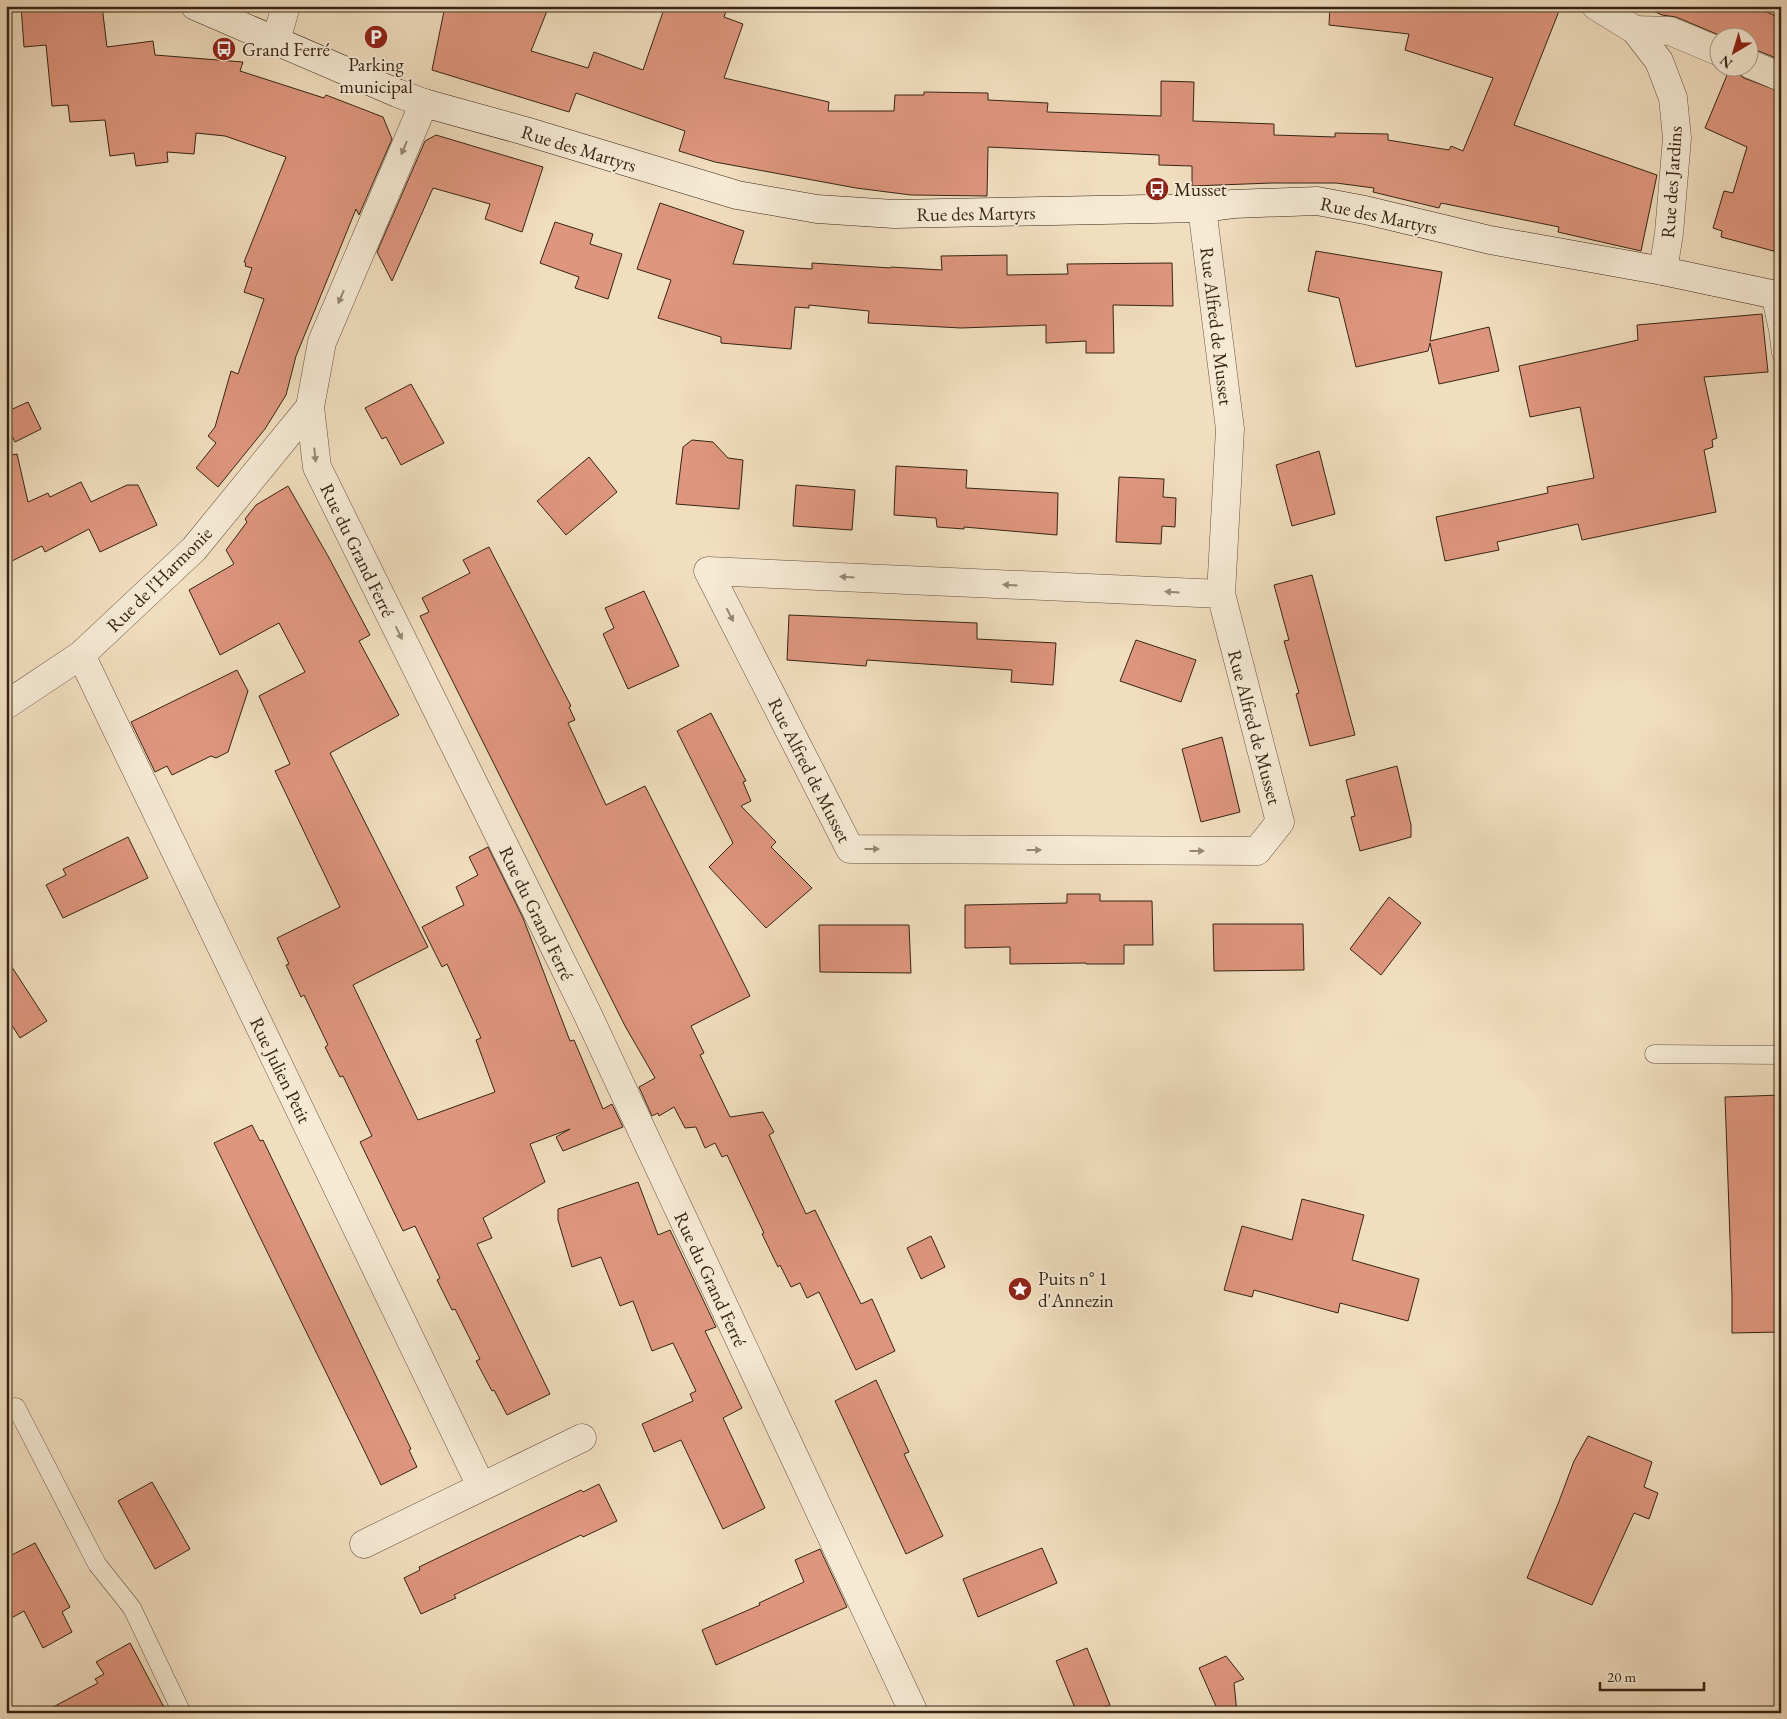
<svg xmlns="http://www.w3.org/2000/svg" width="1787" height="1719" viewBox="0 0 1787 1719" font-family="'EB Garamond',serif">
  <rect width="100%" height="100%" fill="#f1debf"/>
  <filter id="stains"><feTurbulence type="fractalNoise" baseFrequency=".004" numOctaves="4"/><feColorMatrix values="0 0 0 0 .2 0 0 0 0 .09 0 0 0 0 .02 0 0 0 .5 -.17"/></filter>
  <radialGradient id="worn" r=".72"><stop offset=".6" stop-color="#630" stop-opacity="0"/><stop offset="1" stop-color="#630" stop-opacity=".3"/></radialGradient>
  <g fill="#de967e" stroke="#362414">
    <polygon points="21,6 102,6 107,47 153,41 155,55 243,62 240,71 324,98 326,95 383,117 392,139 359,215 356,209 330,273 296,356 286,395 265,429 218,487 196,468 216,443 208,436 215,427 231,371 238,374 264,299 244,292 252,268 245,266 246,263 244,262 286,157 225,136 196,133 194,154 167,152 168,162 136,166 134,153 110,156 105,120 70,122 68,105 52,106 46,45 24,47"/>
    <polygon points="445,6 549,6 531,51 588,68 594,52 643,70 665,6 728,6 724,17 743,24 724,78 829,102 828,111 894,111 895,95 924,95 924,92 988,93 988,100 1048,103 1047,112 1161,116 1161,81 1194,82 1193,121 1274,124 1274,135 1335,137 1335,133 1388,134 1388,140 1449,150 1451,146 1463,151 1493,78 1405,50 1409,34 1329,25 1330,6 1561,6 1514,125 1657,175 1641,251 1558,232 1559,227 1441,203 1439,208 1373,192 1374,188 1336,183 1272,183 1192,186 1192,166 1159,165 1159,155 988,147 987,196 911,195 856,188 715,162 679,151 685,131 576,93 569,112 432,70"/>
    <polygon points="1642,6 1752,6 1781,18 1781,60 1756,50 1750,49 1750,38 1726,38 1676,17 1662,15"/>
    <polygon points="1730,68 1735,68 1738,74 1744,78 1781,92 1781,253 1721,237 1722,231 1713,228 1724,191 1733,193 1747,147 1705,128"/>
    <polygon points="436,135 543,167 522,232 485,219 490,204 433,188 392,281 377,252 425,141"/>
    <polygon points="660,203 744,231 733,264 812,269 812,263 891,268 891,267 942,270 941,256 1007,255 1007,275 1068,274 1067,264 1172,263 1173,306 1113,305 1114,353 1086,353 1086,341 1046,343 1046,325 961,328 868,323 869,311 809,305 809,308 795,307 791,349 721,343 721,337 658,318 671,280 637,269"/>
    <polygon points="555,222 593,234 590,244 622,254 608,299 575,288 579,277 540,263"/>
    <polygon points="1316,251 1442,272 1430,341 1489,327 1499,371 1439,384 1430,343 1428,351 1356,367 1339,298 1308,291"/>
    <polygon points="1762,314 1768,372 1704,377 1717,438 1712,440 1713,447 1704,450 1716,512 1582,540 1578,524 1497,542 1499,550 1445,561 1436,517 1548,493 1547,487 1594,478 1580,407 1530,417 1519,366 1638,340 1637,325"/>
    <polygon points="411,384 444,443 401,465 386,437 382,439 365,408"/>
    <polygon points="28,402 41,429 15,442 6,423 6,412"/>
    <polygon points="692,440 713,442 728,458 743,460 739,509 676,504 683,447"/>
    <polygon points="1319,451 1335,514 1292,526 1276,465"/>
    <polygon points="17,454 28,502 48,493 50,497 81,482 91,502 127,485 138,485 157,525 100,552 89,529 45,552 42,546 6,564 6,456"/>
    <polygon points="589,457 617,492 566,535 537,501"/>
    <polygon points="896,466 967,470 966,488 1058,493 1057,535 964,527 964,529 937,527 936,518 894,515"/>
    <polygon points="1119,477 1164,479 1163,497 1176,498 1175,527 1162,526 1161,544 1116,542"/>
    <polygon points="796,485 855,490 852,530 793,526"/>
    <polygon points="288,486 328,556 370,635 359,641 399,715 330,753 428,947 353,985 418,1120 495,1092 476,1040 481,1038 447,964 442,967 422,927 464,905 456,887 478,875 469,857 488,847 523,918 570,1041 574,1040 603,1109 612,1104 623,1127 563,1151 556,1137 570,1129 530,1144 545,1182 483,1218 492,1238 477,1244 550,1394 507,1415 494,1390 492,1391 476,1361 480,1359 455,1309 452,1310 437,1280 440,1278 415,1226 403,1231 360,1142 372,1136 343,1076 340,1077 325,1047 328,1045 304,995 301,997 286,965 289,964 277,938 340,907 275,771 290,764 259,696 305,672 279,623 220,655 189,590 234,564 226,550 247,522 245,519 256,505"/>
    <polygon points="489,547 571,706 569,707 575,720 568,723 606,805 645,786 750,996 691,1026 704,1053 700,1055 730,1117 763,1112 774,1132 769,1135 806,1214 815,1210 861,1304 872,1299 895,1351 856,1370 819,1292 807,1298 800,1283 791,1287 780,1265 778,1267 762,1234 764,1233 727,1155 722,1157 715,1143 705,1148 696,1127 685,1128 674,1107 659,1116 658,1113 652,1116 639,1087 655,1078 625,1026 420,616 429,612 422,598 470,573 463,560"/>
    <polygon points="1312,575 1355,735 1310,746 1296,694 1299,693 1284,641 1289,640 1274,585"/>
    <polygon points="644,591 679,666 628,689 603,634 614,628 605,608"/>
    <polygon points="789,615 977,623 977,639 1056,643 1053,685 1011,682 1012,670 867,660 866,666 787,660"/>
    <polygon points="1136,640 1196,660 1181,702 1120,681"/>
    <polygon points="237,670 248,691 228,752 216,758 211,756 172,775 167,766 155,772 131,722"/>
    <polygon points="711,713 746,781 743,782 751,801 741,806 776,842 771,847 812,888 766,928 709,867 733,843 677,731"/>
    <polygon points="1222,737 1240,812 1201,822 1182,749"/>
    <polygon points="1397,766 1411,825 1411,837 1360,851 1351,817 1355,816 1346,780"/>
    <polygon points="128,837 148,878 63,918 46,885 66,875 63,869"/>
    <polygon points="1067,894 1100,894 1100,901 1152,901 1153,945 1124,945 1124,964 1086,964 1086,963 1010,964 1010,947 965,948 965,905 1067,903"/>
    <polygon points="1389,897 1421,923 1381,975 1350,949"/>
    <polygon points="1213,924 1303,924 1304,970 1214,971"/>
    <polygon points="819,925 909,925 911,973 820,972"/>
    <polygon points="6,958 47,1021 20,1038 6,1016"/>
    <polygon points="1781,1095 1781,1332 1732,1333 1732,1295 1725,1097"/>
    <polygon points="252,1125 260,1141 263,1140 411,1449 409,1450 417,1467 381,1485 214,1143"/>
    <polygon points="638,1182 658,1235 670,1230 716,1327 705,1331 742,1408 723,1418 765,1508 723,1529 681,1440 654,1452 642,1424 693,1401 690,1394 696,1391 673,1343 652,1351 633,1301 620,1306 601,1257 572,1267 558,1220 558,1209"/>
    <polygon points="1302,1199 1364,1215 1352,1260 1419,1279 1408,1321 1340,1303 1338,1313 1254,1290 1252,1297 1224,1290 1242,1226 1292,1240"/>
    <polygon points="931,1236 945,1267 921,1279 907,1248"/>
    <polygon points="876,1380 909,1452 904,1454 943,1536 906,1554 835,1401"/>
    <polygon points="1588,1436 1652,1462 1644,1487 1658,1493 1649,1519 1634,1513 1592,1605 1527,1578 1558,1504 1574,1461"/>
    <polygon points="152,1482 190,1549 155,1569 118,1501"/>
    <polygon points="599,1484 617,1521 583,1537 581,1535 454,1595 456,1598 421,1614 404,1578 420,1570 419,1567 469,1543 581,1490 583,1492"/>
    <polygon points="35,1543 70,1607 62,1612 72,1632 43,1648 24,1611 6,1621 6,1558"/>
    <polygon points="1042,1548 1057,1583 978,1617 963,1579"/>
    <polygon points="820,1549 847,1607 716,1665 702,1630 760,1605 759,1603 804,1582 795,1560"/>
    <polygon points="130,1643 167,1713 42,1713 98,1683 95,1679 104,1674 96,1662"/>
    <polygon points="1087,1648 1110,1705 1085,1713 1077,1713 1056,1661"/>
    <polygon points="1226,1656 1244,1679 1234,1683 1237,1713 1219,1713 1199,1668"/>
  </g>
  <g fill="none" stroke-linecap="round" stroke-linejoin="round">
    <g stroke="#65523f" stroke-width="19">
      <g id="lane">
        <polyline points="1770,293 1778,330 1781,353"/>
        <polyline points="1654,1054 1781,1055"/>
        <polyline points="16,1407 97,1564 132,1608 182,1713"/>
      </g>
    </g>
    <g stroke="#65523f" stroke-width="29">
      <g id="street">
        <polyline points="1596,6 1635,30 1659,61 1673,98 1677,138 1669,233 1663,271"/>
        <polyline points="1635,30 1670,31 1720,52"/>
        <polyline points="276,40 286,6"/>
        <polyline points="1750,64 1781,77"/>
        <polyline points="424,103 322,342 310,407 317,467 587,1013 914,1713"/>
        <polyline points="1202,208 1230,429 1221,594 1280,822 1257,851 850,849 708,571 1221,594"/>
        <polyline points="81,655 481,1486"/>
        <polyline points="6,705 81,655 194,549 310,407"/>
        <polyline points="364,1544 582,1438"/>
      </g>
    </g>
    <g stroke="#362414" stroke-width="29">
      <polyline id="secondary" points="195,6 397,93 424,103 525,131 737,195 817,209 894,214 1202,208 1233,204 1317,201 1365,210 1490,240 1663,271 1781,296"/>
    </g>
    <use href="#lane" stroke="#f6ead5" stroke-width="18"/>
    <use href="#street" stroke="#f6ead5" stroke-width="28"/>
    <use href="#secondary" stroke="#f6ead5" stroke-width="28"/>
  </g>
  <defs><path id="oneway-solid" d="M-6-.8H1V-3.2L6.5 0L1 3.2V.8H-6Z" transform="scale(1.25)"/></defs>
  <g fill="#968774">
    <use href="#oneway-solid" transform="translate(404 148) rotate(113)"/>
    <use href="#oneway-solid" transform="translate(341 297) rotate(113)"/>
    <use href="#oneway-solid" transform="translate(315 455) rotate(84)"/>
    <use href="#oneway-solid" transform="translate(847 577) rotate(-177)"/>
    <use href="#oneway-solid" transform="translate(1010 585) rotate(-177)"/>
    <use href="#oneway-solid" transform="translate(1172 592) rotate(-177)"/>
    <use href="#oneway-solid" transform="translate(730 615) rotate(63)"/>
    <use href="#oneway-solid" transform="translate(399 633) rotate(64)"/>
    <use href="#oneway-solid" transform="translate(872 849)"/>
    <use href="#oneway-solid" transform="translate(1034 850)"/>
    <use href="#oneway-solid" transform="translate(1197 851)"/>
  </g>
  <defs>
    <g id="parking-disc" transform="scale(1.25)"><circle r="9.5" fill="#8f2418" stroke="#f6ead5"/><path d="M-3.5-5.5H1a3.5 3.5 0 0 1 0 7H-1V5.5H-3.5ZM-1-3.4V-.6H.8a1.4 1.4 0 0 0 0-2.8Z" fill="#fff"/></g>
    <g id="bus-disc" transform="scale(1.25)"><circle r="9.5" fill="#8f2418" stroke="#f6ead5"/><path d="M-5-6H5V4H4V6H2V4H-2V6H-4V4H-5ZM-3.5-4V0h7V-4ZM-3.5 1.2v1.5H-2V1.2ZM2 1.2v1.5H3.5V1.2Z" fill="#fff"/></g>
    <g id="sight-disc" transform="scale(1.25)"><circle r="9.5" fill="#8f2418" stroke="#f6ead5"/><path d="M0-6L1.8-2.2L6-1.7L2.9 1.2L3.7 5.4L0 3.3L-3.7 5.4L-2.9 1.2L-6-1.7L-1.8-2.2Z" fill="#fff"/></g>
  </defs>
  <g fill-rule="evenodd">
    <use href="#parking-disc" x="376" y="37"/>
    <use href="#bus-disc" x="224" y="49"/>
    <use href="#bus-disc" x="1157" y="189"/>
    <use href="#sight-disc" x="1020" y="1289"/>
  </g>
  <g text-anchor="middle" stroke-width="4" stroke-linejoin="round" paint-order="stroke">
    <g font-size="19" fill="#362414" stroke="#f6ead5" text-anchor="start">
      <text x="242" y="56">Grand Ferré</text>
      <text x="376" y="71" text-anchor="middle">Parking<tspan x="376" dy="22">municipal</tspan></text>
      <text x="1174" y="196">Musset</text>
      <text x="1038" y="1285">Puits n° 1<tspan x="1038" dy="22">d'Annezin</tspan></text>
    </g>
    <g font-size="19" fill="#362414" stroke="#f6ead5">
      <text transform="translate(579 148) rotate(17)" y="7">Rue des Martyrs</text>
      <text transform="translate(1671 182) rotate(-86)" y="7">Rue des Jardins</text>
      <text transform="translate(976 213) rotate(-1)" y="7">Rue des Martyrs</text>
      <text transform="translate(1379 215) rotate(12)" y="7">Rue des Martyrs</text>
      <text transform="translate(1217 326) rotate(83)" y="7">Rue Alfred de Musset</text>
      <text transform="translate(358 550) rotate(64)" y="7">Rue du Grand Ferré</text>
      <text transform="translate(159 579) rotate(-45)" y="7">Rue de l'Harmonie</text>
      <text transform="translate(1255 727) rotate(75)" y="7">Rue Alfred de Musset</text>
      <text transform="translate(810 770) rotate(63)" y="7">Rue Alfred de Musset</text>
      <text transform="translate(537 913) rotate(64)" y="7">Rue du Grand Ferré</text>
      <text transform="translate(281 1070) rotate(64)" y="7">Rue Julien Petit</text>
      <text transform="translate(711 1279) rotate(65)" y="7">Rue du Grand Ferré</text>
    </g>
  </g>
  <rect width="1787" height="1719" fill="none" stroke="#f1debf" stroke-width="25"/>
  <rect x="8" y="8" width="1772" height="1704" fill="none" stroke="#362414" stroke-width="2.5"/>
  <rect x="12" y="12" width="1762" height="1694" fill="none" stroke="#362414"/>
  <g transform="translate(1734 52) rotate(218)"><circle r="24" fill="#f6ead5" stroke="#a99b88"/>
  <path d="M0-4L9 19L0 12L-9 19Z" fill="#8f2418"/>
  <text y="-8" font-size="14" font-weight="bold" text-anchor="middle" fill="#362414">N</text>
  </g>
  <path d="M1600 1682v8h104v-8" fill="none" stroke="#362414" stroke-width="2.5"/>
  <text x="1607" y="1682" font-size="15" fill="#362414" stroke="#f6ead5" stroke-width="4" paint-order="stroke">20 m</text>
  <rect width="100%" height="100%" filter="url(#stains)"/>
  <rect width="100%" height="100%" fill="url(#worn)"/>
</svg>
